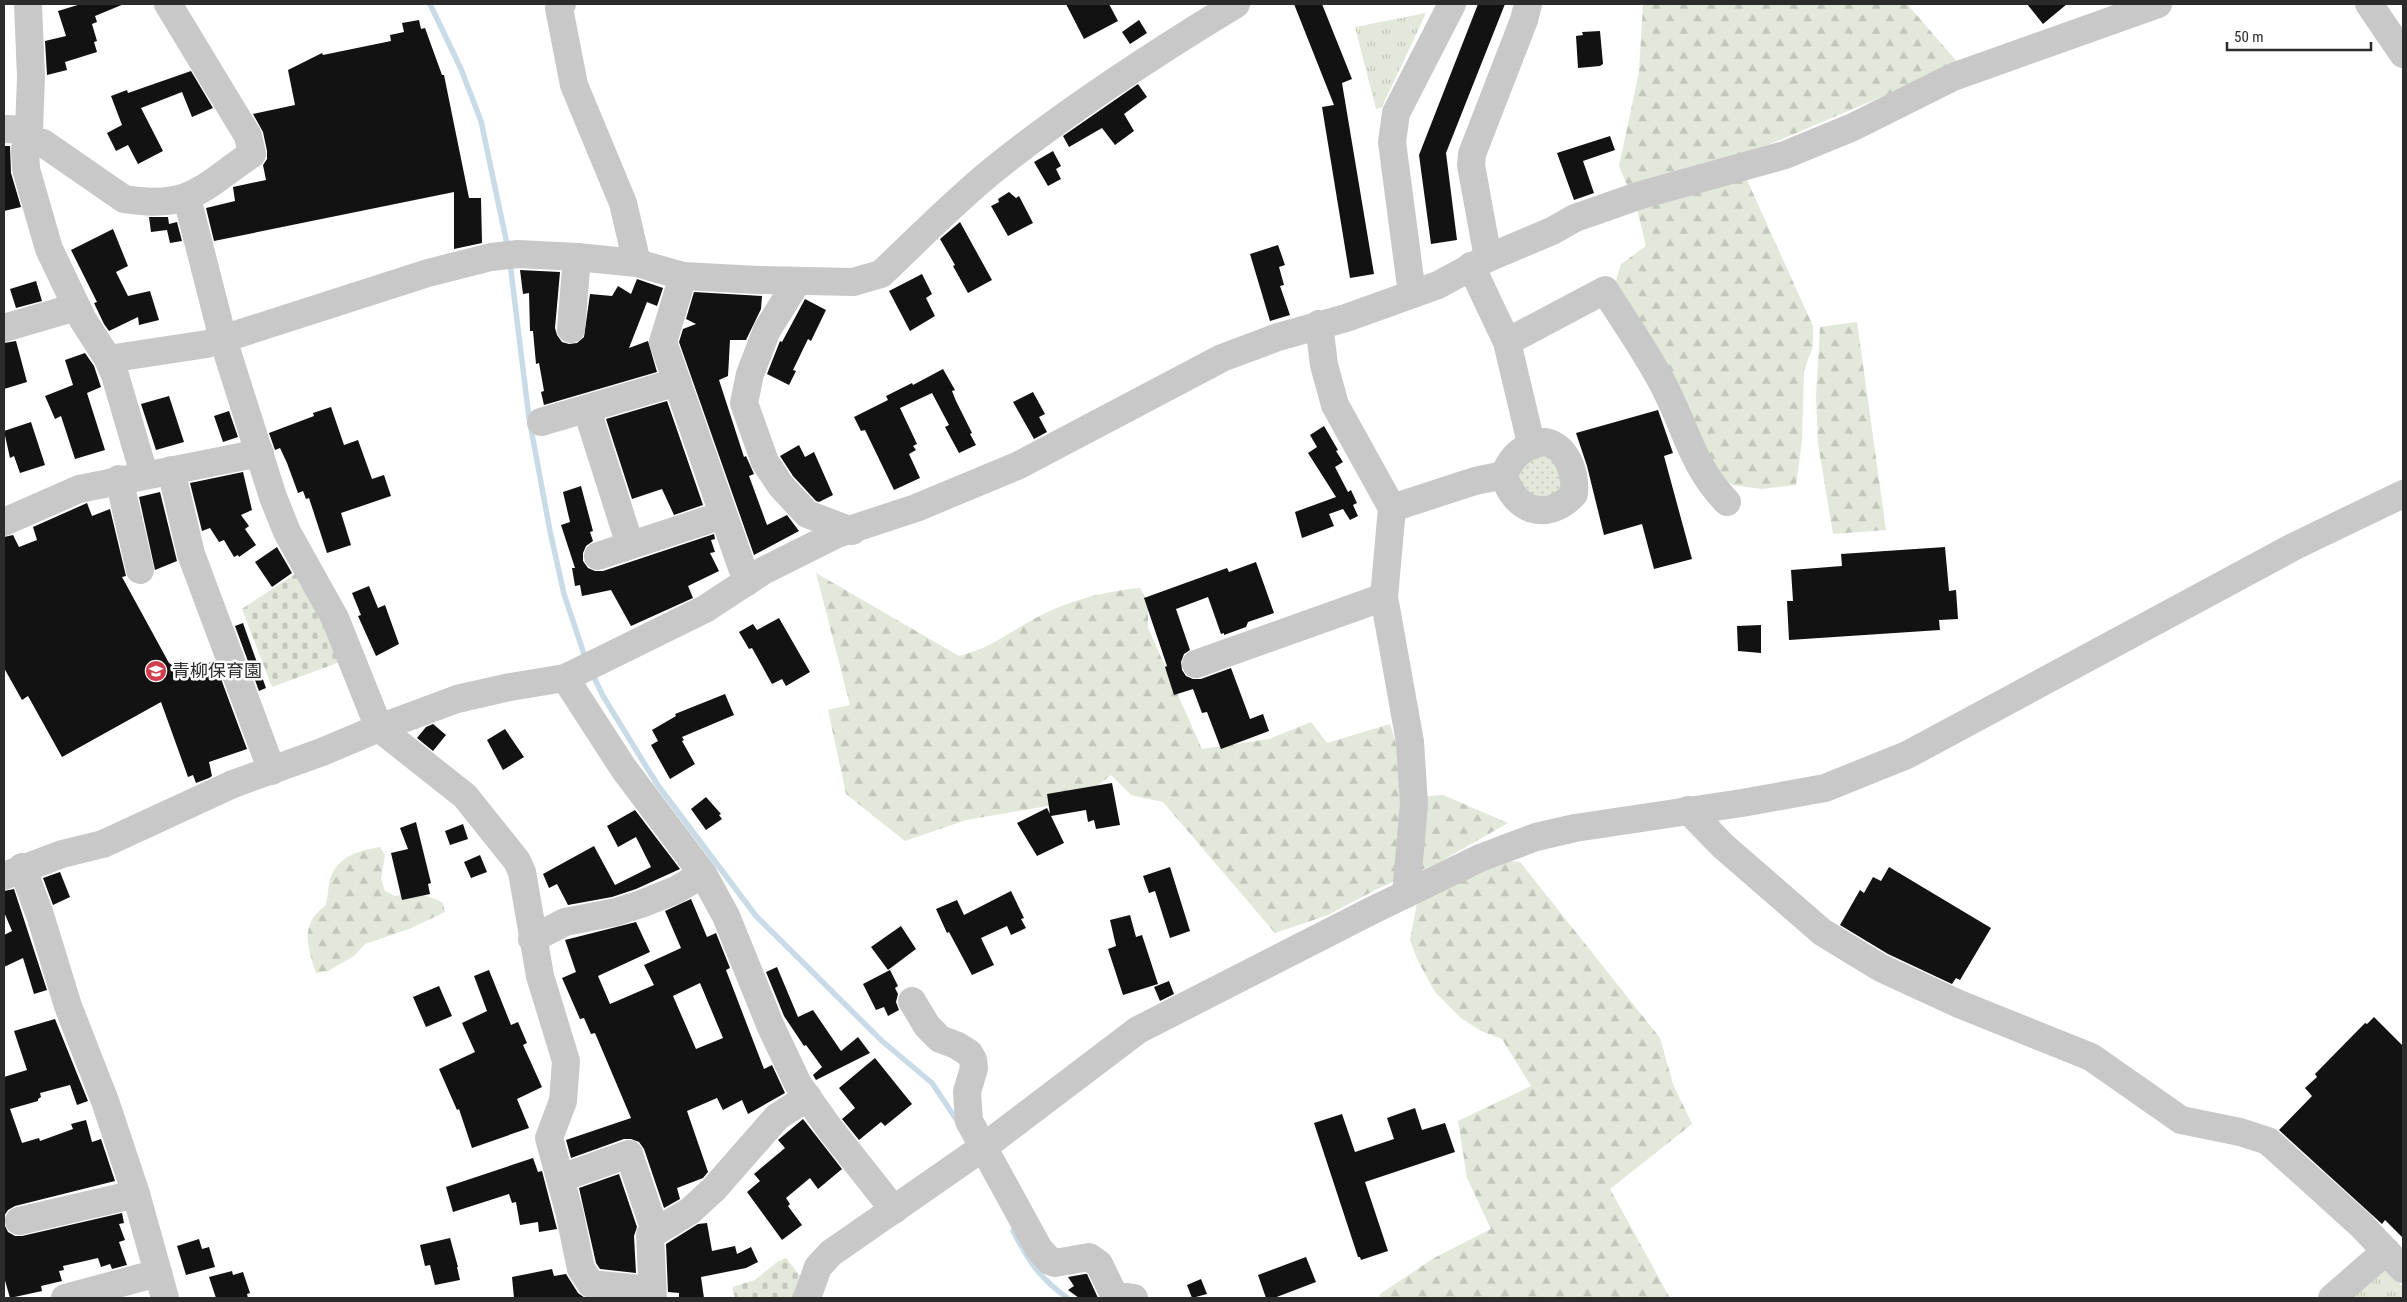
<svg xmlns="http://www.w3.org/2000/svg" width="2407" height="1302" viewBox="0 0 2407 1302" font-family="'Roboto Condensed','Noto Sans JP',sans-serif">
  <defs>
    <pattern id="grass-dots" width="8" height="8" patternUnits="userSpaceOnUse" patternTransform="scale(1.25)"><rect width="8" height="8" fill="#e2e8da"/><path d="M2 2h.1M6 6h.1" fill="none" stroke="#c2c7bb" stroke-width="1.8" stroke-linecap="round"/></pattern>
    <pattern id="forest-firs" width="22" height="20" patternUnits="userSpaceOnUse" patternTransform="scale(1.25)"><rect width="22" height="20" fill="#e2e8da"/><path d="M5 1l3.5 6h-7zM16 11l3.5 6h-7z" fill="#c2c7bb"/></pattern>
    <pattern id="cemetery-stones" width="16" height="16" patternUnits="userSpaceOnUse" patternTransform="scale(1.25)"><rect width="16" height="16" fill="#e2e8da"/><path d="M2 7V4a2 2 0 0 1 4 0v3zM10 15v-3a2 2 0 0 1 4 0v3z" fill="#c2c7bb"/></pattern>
    <pattern id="park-tufts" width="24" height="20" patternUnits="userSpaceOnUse" patternTransform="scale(1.25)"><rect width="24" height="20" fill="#e2e8da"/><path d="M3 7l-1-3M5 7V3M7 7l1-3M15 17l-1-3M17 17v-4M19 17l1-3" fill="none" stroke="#c2c7bb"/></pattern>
  </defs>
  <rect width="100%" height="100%" fill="#fff"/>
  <path fill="url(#grass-dots)" d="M1546,450L1567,487L1542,500C1526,491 1517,484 1519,464Z"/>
  <g fill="url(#forest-firs)">
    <polygon points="1643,4 1907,4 1959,64 1737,158 1813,326 1813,346 1804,371 1802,441 1796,485 1762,489 1732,485 1713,472 1615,284 1621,264 1646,246 1637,209 1619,166 1639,72"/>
    <polygon points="1857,322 1886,530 1833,534 1818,444 1816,396 1820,327"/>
    <path d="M816,573L959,656C985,650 1004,636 1027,623C1060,603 1102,591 1140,588L1148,602V628L1202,749L1269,739L1311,722L1327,743L1390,724L1398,750L1402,798L1443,795L1508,823L1438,863L1379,888L1328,915L1275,933L1163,802L1131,795L1111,775L1077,801L966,820L905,841L846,794L828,710L850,705Z"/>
    <path d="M380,847L385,855L381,879L385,891L395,896L416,892C425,897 435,897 443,903L445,912L409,929L365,944L354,956L328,971L316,973C308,947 299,925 325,906C328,898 328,891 329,883C335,857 357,851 380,847Z"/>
    <polygon points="1495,860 1520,862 1660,1038 1673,1084 1692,1124 1610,1189 1670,1298 1379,1298 1380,1294 1434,1258 1491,1229 1467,1178 1458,1121 1531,1086 1502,1039 1481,1031 1461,1018 1435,992 1417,959 1410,940 1417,903"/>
  </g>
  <g fill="url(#cemetery-stones)">
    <polygon points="301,570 343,661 272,687 242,609"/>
    <polygon points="786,1258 801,1277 795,1298 735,1298 732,1287 755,1280 777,1262"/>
  </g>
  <g fill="url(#park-tufts)">
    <polygon points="1426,13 1382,107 1376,109 1355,27"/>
    <polygon points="2383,1265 2403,1287 2403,1298 2346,1298"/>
  </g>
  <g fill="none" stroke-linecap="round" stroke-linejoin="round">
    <g stroke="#c8dbe6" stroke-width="5.5">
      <polyline points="430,4 461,69 481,121 508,249"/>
      <polyline points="510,263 529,418 550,531 564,594 586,660"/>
      <polyline points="592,673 603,696 657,784 756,916 882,1041 932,1083 958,1122"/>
      <path d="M1013,1231C1030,1263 1038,1276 1067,1298"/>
    </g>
  </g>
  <g fill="#121212" fill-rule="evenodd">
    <polygon points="81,4 124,4 95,16 97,22 92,24 97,41 94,42 97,52 65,62 67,70 47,75 45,41 66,36 58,11"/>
    <polygon points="1066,4 1109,4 1118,21 1084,39"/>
    <polygon points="1294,4 1322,4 1352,79 1342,83 1374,274 1350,278 1322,107 1334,105"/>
    <polygon points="1478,4 1505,4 1446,153 1457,240 1431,244 1419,155"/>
    <polygon points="2027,4 2067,4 2043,24"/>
    <polygon points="419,20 421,29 425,28 442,75 444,75 469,198 481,198 482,243 454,249 454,192 214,241 206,208 235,201 233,187 266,180 263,165 267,159 267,151 263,132 253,114 295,105 288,70 322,53 323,55 391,41 390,35 404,32 402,23"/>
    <polygon points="1139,20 1147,33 1130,44 1122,32"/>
    <polygon points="1600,31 1603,64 1600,66 1578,68 1576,36 1583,35 1582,32"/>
    <polygon points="191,71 213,108 192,117 182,92 141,108 163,151 138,164 128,145 116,151 107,133 122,125 111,96 127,90 128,93"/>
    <polygon points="1138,84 1147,97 1124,114 1134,131 1115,145 1102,128 1069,147 1063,136"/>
    <polygon points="1610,136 1615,150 1583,161 1594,193 1574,200 1557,153"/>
    <polygon points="4,146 10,146 11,173 21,207 4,211"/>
    <polygon points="1053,151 1061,166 1056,169 1061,179 1048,186 1034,162"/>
    <polygon points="1009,192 1016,198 1019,196 1033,223 1008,236 991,206 999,202 998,199"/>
    <polygon points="149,217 168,217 169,224 177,222 182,241 170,243 167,230 151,232"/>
    <polygon points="960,222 992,280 968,293 953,266 955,265 940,239"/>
    <polygon points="113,229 128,266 116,272 128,296 150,291 159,320 139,325 138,317 109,331 104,324 94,303 97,302 71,250"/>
    <polygon points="1278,245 1285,265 1279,267 1284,285 1280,286 1290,315 1270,321 1250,254"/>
    <polygon points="520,270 560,272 555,328 557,335 562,342 569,344 577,343 584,337 590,294 612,296 618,286 631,294 637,279 663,288 657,306 647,302 629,348 648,341 657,372 544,405 541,392 544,391 539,363 536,364 533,331 530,331 529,293 523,294"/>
    <polygon points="922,274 932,294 926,298 935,316 910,331 889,291"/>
    <polygon points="36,281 42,301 16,308 10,289"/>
    <polygon points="694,292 762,296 761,309 746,340 730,340 728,376 719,380 744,457 746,456 754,474 749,476 767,525 787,515 799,531 754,555 679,342 683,329 696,324 686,319"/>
    <polygon points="805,299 826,310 811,341 808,339 793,370 796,371 789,385 767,374 780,341 782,342"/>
    <polygon points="16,341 27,382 4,389 4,343"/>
    <polygon points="85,353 94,366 101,387 87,393 105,450 75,459 61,416 55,419 45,396 73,385 65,360"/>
    <polygon points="943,369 955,390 952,391 956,401 972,433 970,434 976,445 959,453 945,427 949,425 932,393 900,408 917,444 913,446 916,450 909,454 920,478 894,490 865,430 861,431 854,417 888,400 886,396 912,383 913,385"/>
    <polygon points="1033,392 1045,414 1039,417 1047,432 1034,439 1013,402"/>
    <polygon points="169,396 184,442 156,450 141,404"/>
    <polygon points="667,401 703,505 674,515 662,489 632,499 606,419"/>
    <polygon points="331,407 344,445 358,440 372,479 384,475 391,496 341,513 351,545 327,553 309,498 306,499 303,491 298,493 287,463 280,448 275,450 269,433 314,416 313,413"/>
    <polygon points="1658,410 1673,453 1664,456 1692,559 1654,569 1642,524 1604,535 1587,466 1576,433"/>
    <polygon points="229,411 238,437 223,442 214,416"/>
    <polygon points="31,422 45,465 20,473 14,456 10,458 4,431"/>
    <polygon points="1324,426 1338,450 1336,451 1343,462 1335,467 1348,492 1351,490 1357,503 1353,505 1358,516 1350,520 1343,509 1329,514 1334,526 1302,538 1295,512 1336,497 1308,453 1317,447 1310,435"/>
    <polygon points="799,445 805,457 814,452 833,495 819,502 816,501 793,476 780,456"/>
    <polygon points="243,472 252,510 241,515 249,526 245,529 256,545 239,557 238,555 234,557 224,540 219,542 210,528 202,531 190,483"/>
    <polygon points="581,486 593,531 590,532 593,541 586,546 583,553 583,561 588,568 595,571 603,571 714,534 715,539 711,540 715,552 710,553 719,571 688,586 693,598 631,626 611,590 582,596 580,585 575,586 572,568 575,568 561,525 570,522 563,492"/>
    <polygon points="160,492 177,561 155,570 139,497"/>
    <polygon points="87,503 92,516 110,509 126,576 122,577 169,663 189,675 214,660 247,749 209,762 212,776 209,778 196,783 193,775 188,777 161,702 62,757 28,696 22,700 4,668 4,537 13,535 19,547 37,540 33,527"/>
    <polygon points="277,547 292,573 272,587 255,562"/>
    <polygon points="1945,547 1949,591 1956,590 1958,619 1939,620 1940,630 1789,640 1787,601 1793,601 1791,570 1842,566 1841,554"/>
    <polygon points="1256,562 1274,613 1248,622 1246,627 1224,635 1224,633 1221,634 1208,597 1176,609 1190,650 1184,654 1181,662 1182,670 1186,676 1193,679 1201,679 1231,668 1250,719 1263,714 1269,731 1221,749 1207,712 1202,713 1193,689 1174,695 1165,667 1167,666 1144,598 1227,568 1229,572"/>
    <polygon points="369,586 378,608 385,605 399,644 376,656 358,616 361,615 352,593"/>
    <polygon points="779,618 810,672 786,686 782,679 772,684 752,648 749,649 739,632 753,624 757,630"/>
    <polygon points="243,623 266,688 259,691 235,626"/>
    <polygon points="1761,625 1761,653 1738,651 1737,626"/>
    <polygon points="725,694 734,715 682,737 684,740 682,741 695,764 670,779 651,745 658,741 652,730 676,716 675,714"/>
    <polygon points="433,724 446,735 433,751 417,738 426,727"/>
    <polygon points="505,729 524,757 503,770 487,740"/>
    <polygon points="1112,783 1120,825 1096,829 1094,820 1088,822 1086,810 1051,816 1064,843 1037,856 1017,823 1047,808 1050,814 1047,794"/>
    <polygon points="706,797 721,814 719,815 722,819 706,830 691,809"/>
    <polygon points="635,810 680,869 636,889 612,897 568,905 557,884 549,888 543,874 594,846 615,885 651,867 636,837 618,847 607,826"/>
    <polygon points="416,822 431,883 428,884 430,894 402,900 391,853 408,849 400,828"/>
    <polygon points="463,824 468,839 450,845 445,831"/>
    <polygon points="480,855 487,872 471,878 464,862"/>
    <polygon points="1170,867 1190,931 1170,938 1155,891 1149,893 1143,876"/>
    <polygon points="1889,867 1991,928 1960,980 1956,978 1952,984 1888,954 1840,925 1860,890 1864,893 1873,877 1881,881"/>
    <polygon points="60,872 70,897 53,905 43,878"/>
    <polygon points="14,889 47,990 34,994 23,958 4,967 4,935 12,931 4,912 4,891"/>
    <polygon points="1011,891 1024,918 1021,919 1026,928 1011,935 1007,926 981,938 994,965 972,975 949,932 947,933 936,909 957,900 964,915"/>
    <path d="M691,899L707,937L716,933L730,968L726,970L764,1069L772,1065L785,1093L748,1114L742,1100L723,1110L717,1098L687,1111L708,1172L703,1178L677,1188L680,1199L664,1208L644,1149L639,1142L631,1139H624L571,1158L566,1140L631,1118L595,1033L591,1034L584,1018L580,1019L562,978L576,972L565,940L636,922L650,952L598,976L610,1004L654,985L644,965L681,948L665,911ZM700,983L723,1038L696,1049L673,996Z"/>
    <polygon points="1130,915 1136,937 1142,935 1158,984 1123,995 1108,949 1116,946 1110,920"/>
    <polygon points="901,926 916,949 888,970 871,947"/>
    <polygon points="777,967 798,1017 813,1010 841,1051 858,1037 870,1053 816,1080 813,1075 822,1067 806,1045 804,1046 784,1016 766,972"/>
    <polygon points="489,970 511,1025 518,1022 527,1043 523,1045 542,1087 517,1099 529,1128 472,1148 459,1109 457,1110 439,1069 475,1052 462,1023 487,1011 474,976"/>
    <polygon points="890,970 898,986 895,988 898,994 896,1002 899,1010 888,1016 884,1007 876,1010 863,984"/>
    <polygon points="1169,981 1174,994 1160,1001 1154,987"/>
    <polygon points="439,986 452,1016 426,1027 413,997"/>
    <polygon points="2374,1017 2403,1046 2403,1238 2385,1220 2382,1224 2279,1130 2312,1096 2305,1088 2317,1077 2315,1074 2365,1023 2367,1024"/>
    <polygon points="55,1019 88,1101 77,1105 70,1085 40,1093 41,1097 38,1099 38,1101 10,1109 22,1143 39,1138 40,1141 73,1129 71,1124 86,1120 92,1142 101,1139 115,1181 15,1206 8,1210 4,1216 4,1223 4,1077 27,1070 14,1031"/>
    <polygon points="875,1058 912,1104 885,1126 881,1122 859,1140 842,1119 855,1108 839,1088"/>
    <polygon points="1415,1108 1422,1130 1445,1123 1455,1152 1365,1182 1388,1251 1361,1260 1360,1257 1358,1257 1314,1123 1342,1114 1355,1152 1394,1139 1387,1118"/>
    <polygon points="803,1119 842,1169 818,1189 810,1178 786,1198 790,1204 788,1206 802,1225 782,1240 747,1192 760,1181 754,1174 785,1148 778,1140"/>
    <polygon points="533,1158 538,1172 542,1171 557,1229 539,1232 538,1222 520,1225 516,1202 512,1203 509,1194 453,1212 446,1187"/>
    <polygon points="619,1174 637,1227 634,1236 636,1273 600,1269 596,1263 579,1188"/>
    <polygon points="122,1213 124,1223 119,1224 125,1240 119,1242 127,1265 112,1269 110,1264 101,1267 98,1258 63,1266 64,1270 59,1271 62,1281 41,1286 42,1291 10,1298 4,1277 4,1224 8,1232 15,1236 22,1236"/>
    <polygon points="707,1223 712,1251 735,1246 737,1254 751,1247 758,1262 746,1268 701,1277 704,1298 679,1298 679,1293 668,1292 666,1244 698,1224"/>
    <polygon points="450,1238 458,1267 457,1267 460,1280 435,1285 430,1265 425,1266 420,1245"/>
    <polygon points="199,1239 202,1249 209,1247 215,1267 186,1275 177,1246"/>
    <polygon points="1306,1257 1316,1282 1274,1298 1266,1298 1258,1275"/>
    <polygon points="552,1269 554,1276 566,1274 578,1293 585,1298 514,1298 512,1277"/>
    <polygon points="232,1271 233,1275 243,1272 250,1293 247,1294 248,1298 216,1298 209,1277"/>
    <polygon points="1085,1274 1087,1274 1098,1298 1079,1298 1068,1290 1074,1286 1068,1277"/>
    <polygon points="1201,1279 1207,1294 1192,1298 1187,1285"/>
  </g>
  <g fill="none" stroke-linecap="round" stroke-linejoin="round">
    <g stroke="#c8c8c8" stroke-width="28">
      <polyline points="28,4 31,77 29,130 25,149 26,169 49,249 83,320 108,359 115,375 144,474"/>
      <polyline points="562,4 559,8 574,85 623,203 637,263"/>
      <polyline points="2369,4 2403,54"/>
      <polyline points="4,129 29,130"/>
      <path d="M27,139L43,143L124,199C192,210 202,187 252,154L248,136L168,4"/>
      <polyline points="187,198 223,339 273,497 287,532 335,618 379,728 465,796 517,861 522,872 540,976 566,1061 563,1101 549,1138 569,1211 581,1269 591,1284 651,1290"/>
      <polyline points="1488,258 1471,165 1472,154 1524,20 1528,4"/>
      <polyline points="1471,266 1507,342 1531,443"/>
      <polyline points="683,276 663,342 747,582"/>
      <polyline points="797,282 767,330 750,374 744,403 765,462 781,486 807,514 852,531"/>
      <polyline points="1412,294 1392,142 1396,113 1452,4"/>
      <polyline points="1319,324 1324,365 1335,405 1392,508 1384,597 1410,742 1414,804 1406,894"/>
      <polyline points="4,328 76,307"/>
      <polyline points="571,329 577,257"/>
      <path d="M1507,342L1605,290C1625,323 1650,357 1667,392C1687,433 1694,468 1727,502"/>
      <path d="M108,359L207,344L428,273L491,257L518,254L577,257L637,263L683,276L758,280L853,282L881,274C918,239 953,203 992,171C1069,109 1152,55 1236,4"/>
      <polyline points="587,410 630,545"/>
      <polyline points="541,422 677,382"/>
      <path d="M1546,442C1567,447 1576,473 1574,494C1547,523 1514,511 1504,475C1512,455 1525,444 1546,442Z"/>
      <polyline points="171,470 191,554 272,771"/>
      <polyline points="119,479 140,570"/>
      <polyline points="1392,508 1475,481 1504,475"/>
      <polyline points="4,522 79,489 260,453"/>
      <polyline points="598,556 723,515"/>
      <polyline points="1196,664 1384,597"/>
      <polyline points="565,678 624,769 703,874 726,916 771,1027 798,1084 830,1129 894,1210"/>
      <polyline points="1688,810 1723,846 1822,932 1881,968 1959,1004 2091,1057 2181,1120 2240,1132 2268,1141 2361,1225 2403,1269"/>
      <polyline points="22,867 40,915 68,1006 105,1101 136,1194 165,1298"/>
      <polyline points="4,876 62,854 103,844 233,784 322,752 379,728 457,699 510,687 565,678 705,609 763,571 837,534 916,508 1017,466 1222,358 1278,337 1346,318 1438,285 1488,258 1552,231 1575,218 1641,195 1785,155 1853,127 1953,77 2158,4"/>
      <polyline points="532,939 565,922 616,912 641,904 676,890 703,874"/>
      <polyline points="912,1001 927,1026 940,1039 956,1045 969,1053 973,1060 974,1068 967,1092 969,1121 1039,1249 1050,1261 1055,1263 1089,1257 1099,1264 1114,1295 1134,1298"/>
      <polyline points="561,1178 629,1154 655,1231"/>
      <polyline points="19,1221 136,1194"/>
      <polyline points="65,1298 158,1273"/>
      <polyline points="653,1298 650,1235 690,1211 714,1189 777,1117 808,1097"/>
      <polyline points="807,1298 818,1267 831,1253 985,1146 1138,1030 1371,911 1480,858 1536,837 1575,828 1742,803 1825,788 1907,755 2295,546 2403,494"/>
      <polyline points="2332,1298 2386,1251"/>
    </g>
  </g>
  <defs>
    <g id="school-disc" transform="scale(1.125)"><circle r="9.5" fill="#d13e4e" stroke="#fff"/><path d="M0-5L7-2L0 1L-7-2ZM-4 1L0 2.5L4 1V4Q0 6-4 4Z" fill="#fff"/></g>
  </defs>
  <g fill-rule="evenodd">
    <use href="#school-disc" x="156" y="671"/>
  </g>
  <g text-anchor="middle" stroke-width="5" stroke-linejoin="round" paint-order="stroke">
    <g font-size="18" fill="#2b2b2b" stroke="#fff" text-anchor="start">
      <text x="172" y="677">青柳保育園</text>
    </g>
  </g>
  <rect width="2407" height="1302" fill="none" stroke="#2b2b2b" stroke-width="10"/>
  <path d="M2227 42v8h144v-8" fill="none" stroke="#2b2b2b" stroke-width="2.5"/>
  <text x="2234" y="42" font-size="15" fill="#2b2b2b" stroke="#ffffff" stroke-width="4" paint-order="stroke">50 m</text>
</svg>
